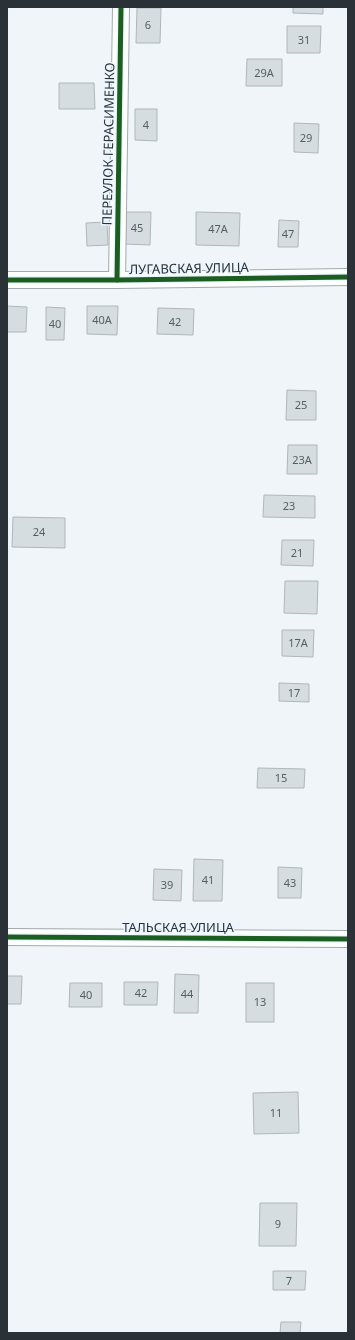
<svg xmlns="http://www.w3.org/2000/svg" width="355" height="1340" viewBox="0 0 355 1340" font-family="'Noto Sans',sans-serif">
  <rect width="100%" height="100%" fill="#f0f5fa"/>
  <g fill="#d6dde1" stroke="#b1b6ba">
    <polygon points="293,7 323,7 323,14 293,13"/>
    <polygon points="137,8 161,8 160,43 136,43"/>
    <polygon points="287,26 321,26 320,53 287,53"/>
    <polygon points="247,59 282,59 282,86 246,86"/>
    <polygon points="59,83 94,83 95,109 59,109"/>
    <polygon points="135,109 157,109 157,141 135,140"/>
    <polygon points="294,123 319,124 318,153 294,152"/>
    <polygon points="125,212 151,212 150,245 124,244"/>
    <polygon points="196,212 240,213 239,246 196,245"/>
    <polygon points="279,220 299,221 298,247 278,247"/>
    <polygon points="107,222 108,245 87,246 86,223"/>
    <polygon points="7,306 27,307 26,332 7,332"/>
    <polygon points="87,306 118,306 117,335 87,334"/>
    <polygon points="46,307 65,308 64,340 46,340"/>
    <polygon points="158,308 194,309 193,335 157,334"/>
    <polygon points="287,390 316,391 316,420 286,420"/>
    <polygon points="288,445 317,445 317,474 287,474"/>
    <polygon points="264,495 315,496 315,518 263,517"/>
    <polygon points="13,517 65,518 65,548 12,547"/>
    <polygon points="282,540 314,540 313,566 281,565"/>
    <polygon points="285,581 318,581 317,614 284,613"/>
    <polygon points="282,630 314,630 313,657 282,656"/>
    <polygon points="279,683 309,684 309,702 279,701"/>
    <polygon points="258,768 305,769 304,788 257,788"/>
    <polygon points="194,859 223,860 222,901 193,901"/>
    <polygon points="278,867 302,868 301,898 278,898"/>
    <polygon points="154,869 182,870 181,901 153,900"/>
    <polygon points="175,974 199,975 198,1013 174,1013"/>
    <polygon points="7,976 22,976 21,1004 7,1004"/>
    <polygon points="124,982 158,982 157,1005 124,1005"/>
    <polygon points="70,983 102,983 102,1007 69,1007"/>
    <rect x="246" y="983" width="28" height="39"/>
    <polygon points="298,1092 299,1133 254,1134 253,1093"/>
    <polygon points="260,1203 297,1203 296,1246 259,1246"/>
    <polygon points="273,1271 306,1271 305,1290 273,1290"/>
    <polygon points="281,1322 301,1322 300,1333 280,1333"/>
  </g>
  <g fill="none" stroke-linecap="round" stroke-linejoin="round">
    <g stroke="#a3a9ad" stroke-width="18">
      <g id="street">
        <polyline points="7,280 117,280 348,277"/>
        <polyline points="117,280 121,7"/>
        <polyline points="7,937 348,939"/>
      </g>
    </g>
    <use href="#street" stroke="#fdfefe" stroke-width="16"/>
    <g stroke="#ecf6fe" stroke-width="8">
      <g id="cycleway">
        <polyline points="7,280 117,280 348,277"/>
        <polyline points="117,280 121,7"/>
        <polyline points="7,937 348,939"/>
      </g>
    </g>
    <use href="#cycleway" stroke="#1b5e20" stroke-width="5"/>
  </g>
  <g text-anchor="middle" stroke-width="3" stroke-linejoin="round" paint-order="stroke">
    <g font-size="11" fill="#575e62">
      <text x="148" y="29">6</text>
      <text x="304" y="44">31</text>
      <text x="264" y="77">29А</text>
      <text x="146" y="129">4</text>
      <text x="306" y="142">29</text>
      <text x="137" y="232">45</text>
      <text x="218" y="233">47А</text>
      <text x="288" y="238">47</text>
      <text x="102" y="324">40А</text>
      <text x="175" y="326">42</text>
      <text x="55" y="328">40</text>
      <text x="301" y="409">25</text>
      <text x="302" y="464">23А</text>
      <text x="289" y="510">23</text>
      <text x="39" y="536">24</text>
      <text x="297" y="557">21</text>
      <text x="298" y="647">17А</text>
      <text x="294" y="697">17</text>
      <text x="281" y="782">15</text>
      <text x="208" y="884">41</text>
      <text x="290" y="887">43</text>
      <text x="167" y="889">39</text>
      <text x="141" y="997">42</text>
      <text x="187" y="998">44</text>
      <text x="86" y="999">40</text>
      <text x="260" y="1006">13</text>
      <text x="276" y="1117">11</text>
      <text x="278" y="1228">9</text>
      <text x="289" y="1285">7</text>
    </g>
    <g font-size="13" fill="#2b3237" stroke="#ecf6fe">
      <text transform="translate(108 144) rotate(-89)" y="5">ПЕРЕУЛОК ГЕРАСИМЕНКО</text>
      <text transform="translate(189 268) rotate(-1)" y="5">ЛУГАВСКАЯ УЛИЦА</text>
      <text x="178" y="932">ТАЛЬСКАЯ УЛИЦА</text>
    </g>
  </g>
  <rect width="355" height="1340" fill="none" stroke="#2b3237" stroke-width="16"/>
</svg>
